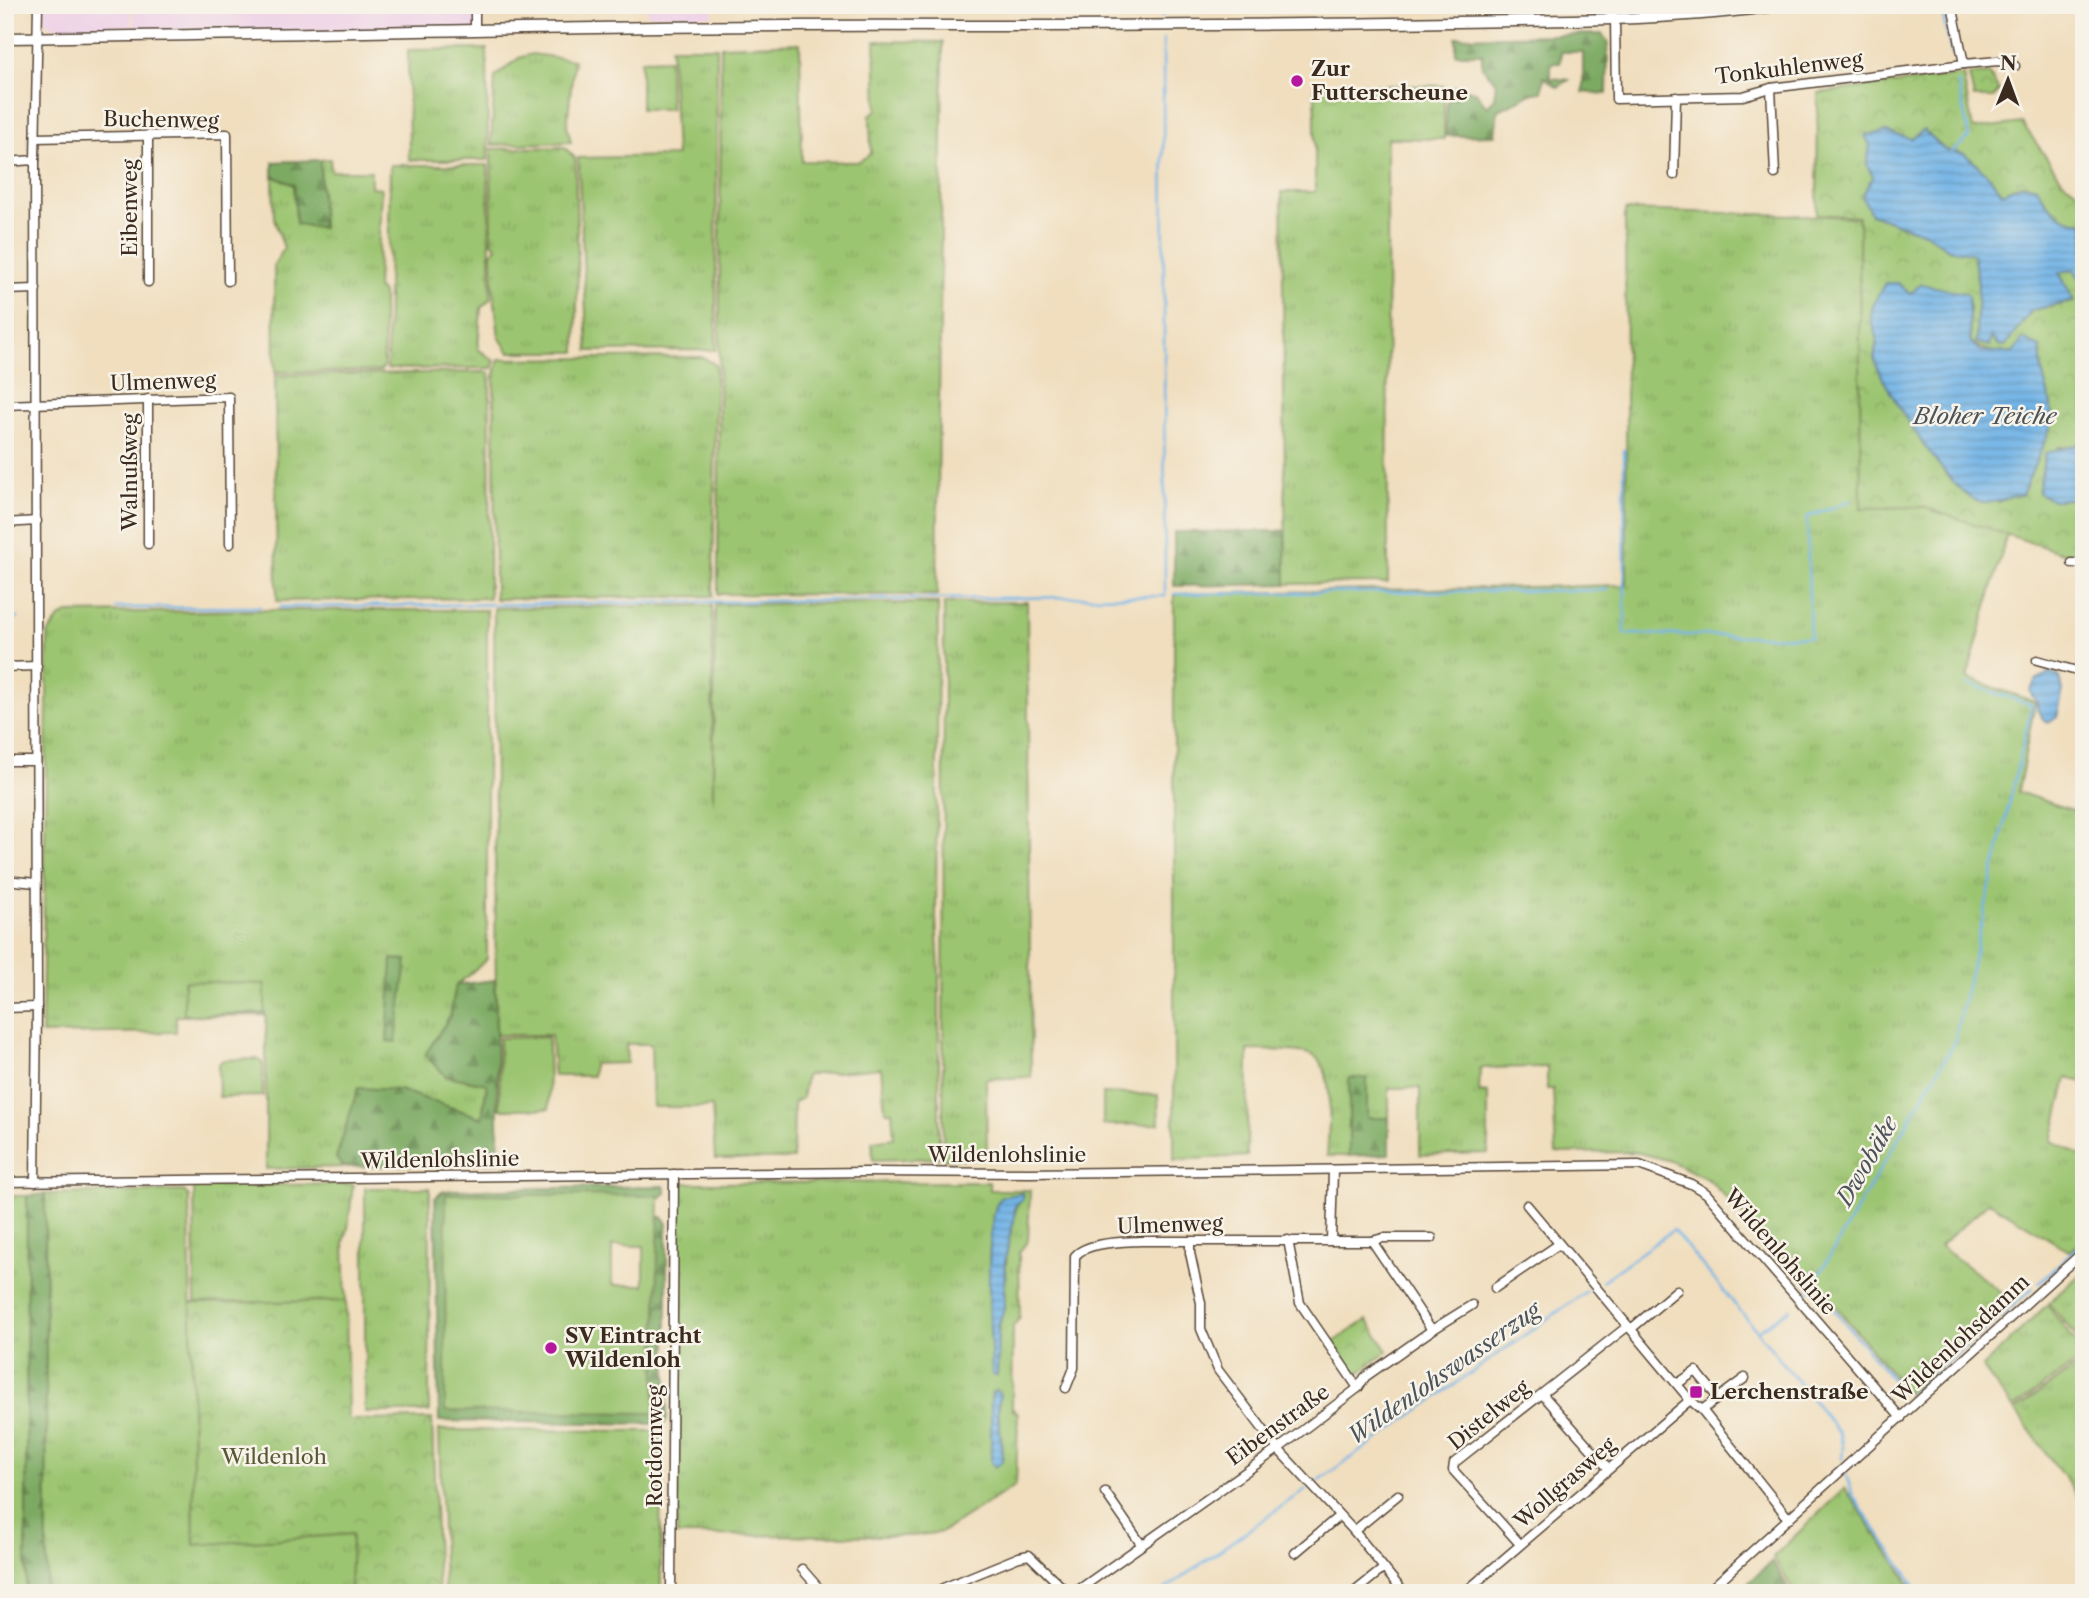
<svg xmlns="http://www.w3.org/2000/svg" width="2089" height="1598" viewBox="0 0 2089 1598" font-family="'Libre Caslon Text',serif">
  <defs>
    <pattern id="grass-tufts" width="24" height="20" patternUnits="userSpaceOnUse" patternTransform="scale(1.75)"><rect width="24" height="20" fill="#9cc571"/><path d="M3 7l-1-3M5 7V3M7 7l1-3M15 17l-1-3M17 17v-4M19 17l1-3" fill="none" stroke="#87a961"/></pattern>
    <pattern id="forest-firs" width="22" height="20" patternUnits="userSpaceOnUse" patternTransform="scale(1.75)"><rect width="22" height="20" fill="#7daa63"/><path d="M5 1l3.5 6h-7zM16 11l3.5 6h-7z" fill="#688b51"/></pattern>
    <pattern id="park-crowns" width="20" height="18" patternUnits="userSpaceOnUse" patternTransform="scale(1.75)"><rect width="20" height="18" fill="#9cc571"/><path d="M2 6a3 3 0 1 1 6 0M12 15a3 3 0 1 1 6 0" fill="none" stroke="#87a961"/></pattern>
    <pattern id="water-rules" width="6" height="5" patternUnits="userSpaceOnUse" patternTransform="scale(1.75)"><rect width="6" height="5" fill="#72b4e7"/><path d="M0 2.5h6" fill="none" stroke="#5f93bb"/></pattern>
  </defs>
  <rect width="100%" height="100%" fill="#f7f3e8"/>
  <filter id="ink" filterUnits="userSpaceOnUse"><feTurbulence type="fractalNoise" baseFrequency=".0143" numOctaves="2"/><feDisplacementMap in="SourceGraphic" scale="14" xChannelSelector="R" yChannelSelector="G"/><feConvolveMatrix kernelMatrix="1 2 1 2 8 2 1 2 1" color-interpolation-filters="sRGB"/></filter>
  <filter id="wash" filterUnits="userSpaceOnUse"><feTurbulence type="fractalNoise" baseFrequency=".00686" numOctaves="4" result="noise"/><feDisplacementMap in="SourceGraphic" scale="28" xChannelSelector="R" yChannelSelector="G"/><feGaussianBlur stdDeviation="1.57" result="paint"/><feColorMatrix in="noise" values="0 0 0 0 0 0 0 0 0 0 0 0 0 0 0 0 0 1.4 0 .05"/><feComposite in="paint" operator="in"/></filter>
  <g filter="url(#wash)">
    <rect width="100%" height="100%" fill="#f0debe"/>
    <g fill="#eed0e7">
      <polygon points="43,5 132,5 131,27 57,28 47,24 43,17"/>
      <polygon points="134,5 476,5 475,30 133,37"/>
      <polygon points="647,5 713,5 713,16 647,15"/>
    </g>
    <g fill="url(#grass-tufts)" stroke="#6c7848" stroke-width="2" fill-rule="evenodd">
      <polygon points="875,41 943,42 937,595 718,594 721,46 800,43 802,161 857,162 871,154 870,115 877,110"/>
      <polygon points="671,47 717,47 716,350 588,351 578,158 676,156"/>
      <polygon points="487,49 488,160 409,160 408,50"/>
      <polygon points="532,54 574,60 567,125 571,142 491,145 495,77 519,58"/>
      <polygon points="1315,85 1444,86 1444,139 1387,138 1388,583 1286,584 1282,192 1315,192"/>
      <polygon points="564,147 575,158 578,261 576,352 509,352 499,337 493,286 492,253 497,247 492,242 491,149"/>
      <polygon points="330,159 331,171 371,171 371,187 381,188 377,288 383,294 384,367 380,371 275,372 274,265 284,248 274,219 273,176 294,185 296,224 321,228 320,160"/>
      <polygon points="390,165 488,165 491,298 481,308 478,349 495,361 492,368 387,369"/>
      <path d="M1625,210L1859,217L1861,507H1923L2007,534L1967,678L2035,702L2018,792L2084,814V1082L2067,1078L2052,1141L2084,1157V1240L2069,1251L1989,1202L1940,1246L2013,1301L1907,1393L1814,1280L1809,1287L1771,1244L1709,1180L1671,1161L1635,1152L1556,1153L1553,1089H1547V1067L1480,1068L1479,1092L1488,1093V1153L1420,1155V1088H1389V1118H1367V1078H1349V1156H1327C1328,1131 1338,1061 1309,1054C1290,1049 1267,1051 1248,1050L1247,1156L1174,1160V594L1627,585Z"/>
      <polygon points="702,357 716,365 713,596 495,599 494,378 499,359"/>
      <polygon points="490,372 489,598 277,601 275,375"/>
      <polygon points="1027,602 1031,1077 986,1079 987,1158 943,1159 944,603"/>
      <polygon points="938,603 936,917 939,969 939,1158 873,1160 872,1141 894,1138 892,1111 885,1111 881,1068 806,1075 802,1098 794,1102 793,1159 715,1159 712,1107 653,1107 651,1044 626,1044 627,1063 593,1064 593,1076 554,1076 551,1035 496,1035 494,608 712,605 713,802 715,604"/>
      <path d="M277,610H487V959L457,985L450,1016L425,1055L446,1076L487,1083L482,1118L399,1090L336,1158L343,1167L266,1169V1015L176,1016V1032L42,1034L48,634L58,619L68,613ZM265,984L264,1013L185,1015Z"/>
      <path d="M989,1182L990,1190H1030L1028,1241L1019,1252L1020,1318L1013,1326L1012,1408L1018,1414L1016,1485L942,1532L913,1536L677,1535L680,1183ZM1023,1194C1005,1226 1006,1269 1004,1305C1003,1312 1000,1319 999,1326C996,1342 998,1359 997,1375C993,1339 980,1224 1001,1197ZM992,1394L1000,1395C995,1418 1004,1439 1002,1462H991Z"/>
      <polygon points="353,1184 348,1228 344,1242 346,1301 195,1303 194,1186"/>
      <polygon points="365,1188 430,1188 429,1412 365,1412"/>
      <polygon points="184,1191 189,1197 194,1544 353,1534 350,1593 47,1593 45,1194"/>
      <polygon points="5,1196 27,1196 26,1593 5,1593"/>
      <polygon points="2084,1271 2084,1344 2048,1303"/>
      <polygon points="2047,1305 2084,1352 2084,1357 2013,1408 1982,1367"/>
      <polygon points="2084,1361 2084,1505 2015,1410"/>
      <polygon points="439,1430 660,1431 661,1593 444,1593"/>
      <polygon points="1845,1488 1916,1593 1795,1593 1773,1557"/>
    </g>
    <g fill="url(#forest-firs)" stroke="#5c6a40" stroke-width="2">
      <path d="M1602,34L1608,42L1607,94L1583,92V52H1561L1560,63H1551V78L1569,80L1558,87L1544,77L1542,92C1528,91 1513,105 1498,110L1495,135L1446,136L1447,104L1454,86L1476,92L1487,107L1494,98L1496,82L1482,67V54H1456V37Z"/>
      <polygon points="320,160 322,228 296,224 294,185 273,176 273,162"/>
      <polygon points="1285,531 1286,584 1174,586 1174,532"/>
      <polygon points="392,959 407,960 396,1042 387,1041"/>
      <polygon points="495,980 499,1162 343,1167 336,1158 358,1088 399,1090 482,1118 487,1084 446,1076 425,1055 450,1016 456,985"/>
      <polygon points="1349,1078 1367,1078 1367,1118 1389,1118 1389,1154 1349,1156"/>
      <polygon points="664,1186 666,1193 659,1199 460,1199 641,1409 657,1217 663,1217 667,1224 667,1420 664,1424 439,1421 435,1198 442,1192 452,1190"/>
      <polygon points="45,1194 47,1593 26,1593 27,1196"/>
      <polygon points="1772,1561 1791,1593 1738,1593"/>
    </g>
    <g fill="url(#park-crowns)" stroke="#6c7848" stroke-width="2" fill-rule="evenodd">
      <polygon points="1989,74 1999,91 1993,98 1974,98 1969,75"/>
      <path d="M1963,75L1973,129L2022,123L2063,181L2084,196V223C2061,220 2048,208 2037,187L2022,184L2002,193L1990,177L1945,150L1923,130L1912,139L1886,132L1870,145L1867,165L1873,176L1871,214L1927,234L1949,249L1974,254L1978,284L1977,342L1991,336L2005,346L2032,310L2074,302L2059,272L2074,270L2084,284V443L2073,447H2058L2053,500L2084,498V560L1923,507L1861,508L1859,217L1817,214L1818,93ZM1968,294L1970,341C1990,358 2015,353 2040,347L2042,371L2051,405L2011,496L1998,502L1923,442L1893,395L1874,358L1878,337Z"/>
      <polygon points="346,1301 348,1420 432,1419 438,1593 350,1593 352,1534 194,1545 191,1303"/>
      <polygon points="1367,1320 1388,1351 1360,1372 1354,1373 1333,1342"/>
    </g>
    <g fill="#9cc571" stroke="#6c7848" stroke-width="2" fill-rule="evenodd">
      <polygon points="669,59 670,109 641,109 641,60"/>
      <polygon points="184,981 265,984 265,1013 184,1015"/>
      <polygon points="548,1037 549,1109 500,1109 499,1038"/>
      <polygon points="258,1059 263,1064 263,1096 219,1097 218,1065 223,1060"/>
      <polygon points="1103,1093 1158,1095 1159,1124 1103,1125"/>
      <path d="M446,1194L659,1196L655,1413L445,1411ZM644,1246V1285H612V1246Z"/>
    </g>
    <g fill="url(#water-rules)" stroke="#566f82" stroke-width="2">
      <path d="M1923,130L1945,150L1965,154L1990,177L2002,193L2022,184L2037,187C2047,208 2061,220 2084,223V284L2074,270L2059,272L2074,301L2032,310L2005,346L1998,345L1991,337L1989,346L1976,342L1978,284L1973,254L1949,249L1927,234L1871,214L1862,196L1873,176L1867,165L1870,145L1865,135L1886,132L1912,139Z"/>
      <path d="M1885,283H1898L1910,294L1921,284L1968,294L1970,341L1981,351L2013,353L2023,339L2040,347L2042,371L2051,405L2052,424L2022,495C2005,496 1993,507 1975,500C1949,489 1883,388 1875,360C1873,353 1877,346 1877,339C1877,332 1871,325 1871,318C1870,306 1880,293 1885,283Z"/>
      <path d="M2084,443V498L2053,500L2038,493L2045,454C2058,447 2070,448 2084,443Z"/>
      <polygon points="2050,673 2060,677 2063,690 2057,717 2049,722 2044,720 2038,711 2036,700 2032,696 2030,691 2036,680"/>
      <path d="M1023,1193L1022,1200L1015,1206L1014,1221L1010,1234L1005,1261L1004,1309L998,1327L997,1376L992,1375C991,1341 982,1220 1001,1197Z"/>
      <path d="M996,1390L1000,1395C994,1418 1004,1439 1002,1462L995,1467L991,1462V1400L992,1393Z"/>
    </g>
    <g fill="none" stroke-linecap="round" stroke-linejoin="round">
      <g stroke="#72b4e7" stroke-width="2.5">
        <polyline points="1940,5 1952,54"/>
        <polyline points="1163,16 1163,5"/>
        <polyline points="1952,152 1969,137 1958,82"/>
        <polyline points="1624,450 1625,634 1810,637 1807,517 1850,501"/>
        <polyline points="1174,594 1608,590"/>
        <polyline points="280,607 1165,596 1163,39"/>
        <polyline points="116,608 260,607"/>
        <polyline points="5,618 18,618"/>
        <polyline points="1602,1281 1673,1230 1757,1331"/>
        <polyline points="1814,1283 1820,1293 1899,1388"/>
        <polyline points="2039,1283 2084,1241"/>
        <polyline points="1807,1295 1954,1043 2032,705 1968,684"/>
        <polyline points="1790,1309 1757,1331 1839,1433 1843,1447 1842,1459"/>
        <polyline points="1911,1394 2033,1288"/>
        <polyline points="1845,1472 1853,1496 1920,1593"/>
        <polyline points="1318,1481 1587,1291"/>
        <polyline points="1160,1593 1306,1489"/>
      </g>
    </g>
  </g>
  <g filter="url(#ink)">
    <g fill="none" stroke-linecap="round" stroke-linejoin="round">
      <g stroke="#564536" stroke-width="11">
        <g id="minor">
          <polyline points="475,5 475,30"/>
          <polyline points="1953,9 1964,64"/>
          <polyline points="1615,17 1616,99 1743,96 1771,88 1964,64 1998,61 2015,66"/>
          <polyline points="1771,88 1775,174"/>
          <polyline points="36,138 227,134 228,281"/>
          <polyline points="5,162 35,160"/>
          <polyline points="1674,175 1676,97"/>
          <polyline points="148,282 148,135"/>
          <polyline points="5,290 36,289"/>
          <polyline points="148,399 148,544"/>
          <polyline points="5,405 229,397 230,544"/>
          <polyline points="5,523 37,521"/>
          <polyline points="2072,563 2084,564"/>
          <polyline points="2037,660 2084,673"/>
          <polyline points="5,667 37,666"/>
          <polyline points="5,761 36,761"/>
          <polyline points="5,880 36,883"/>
          <polyline points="5,1008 37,1007"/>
          <polyline points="5,1182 869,1172 1028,1173 1300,1170 1639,1165 1691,1184 1706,1193 1901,1418"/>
          <polyline points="35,1182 37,1007 35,160 38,5"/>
          <polyline points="1527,1205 1690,1400 1702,1410 1789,1519"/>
          <polyline points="1288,1240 1300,1303 1358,1388"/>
          <polyline points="1190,1241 1190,1253 1201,1303 1201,1329 1218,1370 1278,1449 1354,1531 1404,1593"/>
          <polyline points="1331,1241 1372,1241 1432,1330"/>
          <polyline points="1372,1241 1383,1238 1432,1238"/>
          <polyline points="1495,1288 1559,1244"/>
          <polyline points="1631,1329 1677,1290"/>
          <polyline points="1677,1384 1696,1371 1718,1398"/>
          <path d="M1066,1388L1074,1368L1075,1256C1086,1242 1124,1242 1140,1241H1331L1333,1170"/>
          <polyline points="1543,1395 1608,1468"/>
          <polyline points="1702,1410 1745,1378"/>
          <polyline points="1105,1492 1141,1544"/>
          <polyline points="1354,1531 1398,1495"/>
          <polyline points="1520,1544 1453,1470 1454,1463 1628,1326"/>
          <polyline points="1295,1553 1339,1516"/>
          <polyline points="802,1569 823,1593"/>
          <polyline points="671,1593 674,1174"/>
          <polyline points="937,1593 943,1588 1019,1557 1029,1555 1068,1593"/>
          <polyline points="1074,1593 1278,1449 1358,1388 1365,1377 1432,1330 1472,1305"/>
          <polyline points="1353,1593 1384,1568"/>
          <polyline points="1464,1593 1690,1400"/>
          <polyline points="1706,1593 2084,1251"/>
        </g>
      </g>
      <g stroke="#564536" stroke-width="13">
        <path id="tertiary" d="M5,38C324,34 642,24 961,26C1125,26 1288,25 1452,22C1562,20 1673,21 1782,5"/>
      </g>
      <use href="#minor" stroke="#fff" stroke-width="8"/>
      <use href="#tertiary" stroke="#fff" stroke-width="10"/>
    </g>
  </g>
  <g fill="#b5179e" stroke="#f7f3e8" stroke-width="2.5">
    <circle cx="1297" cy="81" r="7"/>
    <circle cx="551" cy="1348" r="7"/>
    <rect x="1689" y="1385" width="14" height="14" rx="3.5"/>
  </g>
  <g text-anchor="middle" stroke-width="5" stroke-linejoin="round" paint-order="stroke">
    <g font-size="21" fill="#3b2a1e" stroke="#f7f3e8">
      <text transform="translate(1789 68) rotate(-7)" y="7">Tonkuhlenweg</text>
      <text transform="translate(161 120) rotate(1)" y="7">Buchenweg</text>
      <text transform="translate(130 208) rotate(-90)" y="7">Eibenweg</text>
      <text transform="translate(163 382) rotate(-2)" y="7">Ulmenweg</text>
      <text transform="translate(130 472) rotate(-90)" y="7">Walnußweg</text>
      <text x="1007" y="1162">Wildenlohslinie</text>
      <text transform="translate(440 1160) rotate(-1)" y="7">Wildenlohslinie</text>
      <text transform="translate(1170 1225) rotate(-2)" y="7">Ulmenweg</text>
      <text transform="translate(1780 1252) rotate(49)" y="7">Wildenlohslinie</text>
      <text transform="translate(1961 1339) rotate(-43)" y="7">Wildenlohsdamm</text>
      <text transform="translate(1489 1415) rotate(-39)" y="7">Distelweg</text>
      <text transform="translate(1278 1425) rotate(-36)" y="7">Eibenstraße</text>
      <text transform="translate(655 1446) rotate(-90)" y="7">Rotdornweg</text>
      <text transform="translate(1565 1483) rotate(-41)" y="7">Wollgrasweg</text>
    </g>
    <g font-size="21" font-weight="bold" fill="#3b2a1e" stroke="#f7f3e8" text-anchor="start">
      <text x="1311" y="76">Zur<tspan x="1311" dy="24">Futterscheune</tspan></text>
      <text x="565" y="1343">SV Eintracht<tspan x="565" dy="24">Wildenloh</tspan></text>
      <text x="1710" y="1399">Lerchenstraße</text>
    </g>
    <g font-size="21" fill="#585837" stroke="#f7f3e8">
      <text x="274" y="1464">Wildenloh</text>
    </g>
    <g font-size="23" font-style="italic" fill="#4c535a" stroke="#f7f3e8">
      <text x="1985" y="424">Bloher Teiche</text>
      <text transform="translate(1867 1161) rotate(-60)" y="8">Dwobäke</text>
      <text transform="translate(1444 1373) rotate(-35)" y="8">Wildenlohswasserzug</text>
    </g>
  </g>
  <rect width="2089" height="1598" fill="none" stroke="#f7f3e8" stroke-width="28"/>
  <g transform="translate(2008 80) rotate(1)" stroke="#f7f3e8" stroke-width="5" paint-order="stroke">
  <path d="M0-5L12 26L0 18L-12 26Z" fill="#3b2a1e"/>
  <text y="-10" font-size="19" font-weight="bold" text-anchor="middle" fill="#3b2a1e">N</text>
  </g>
</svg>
